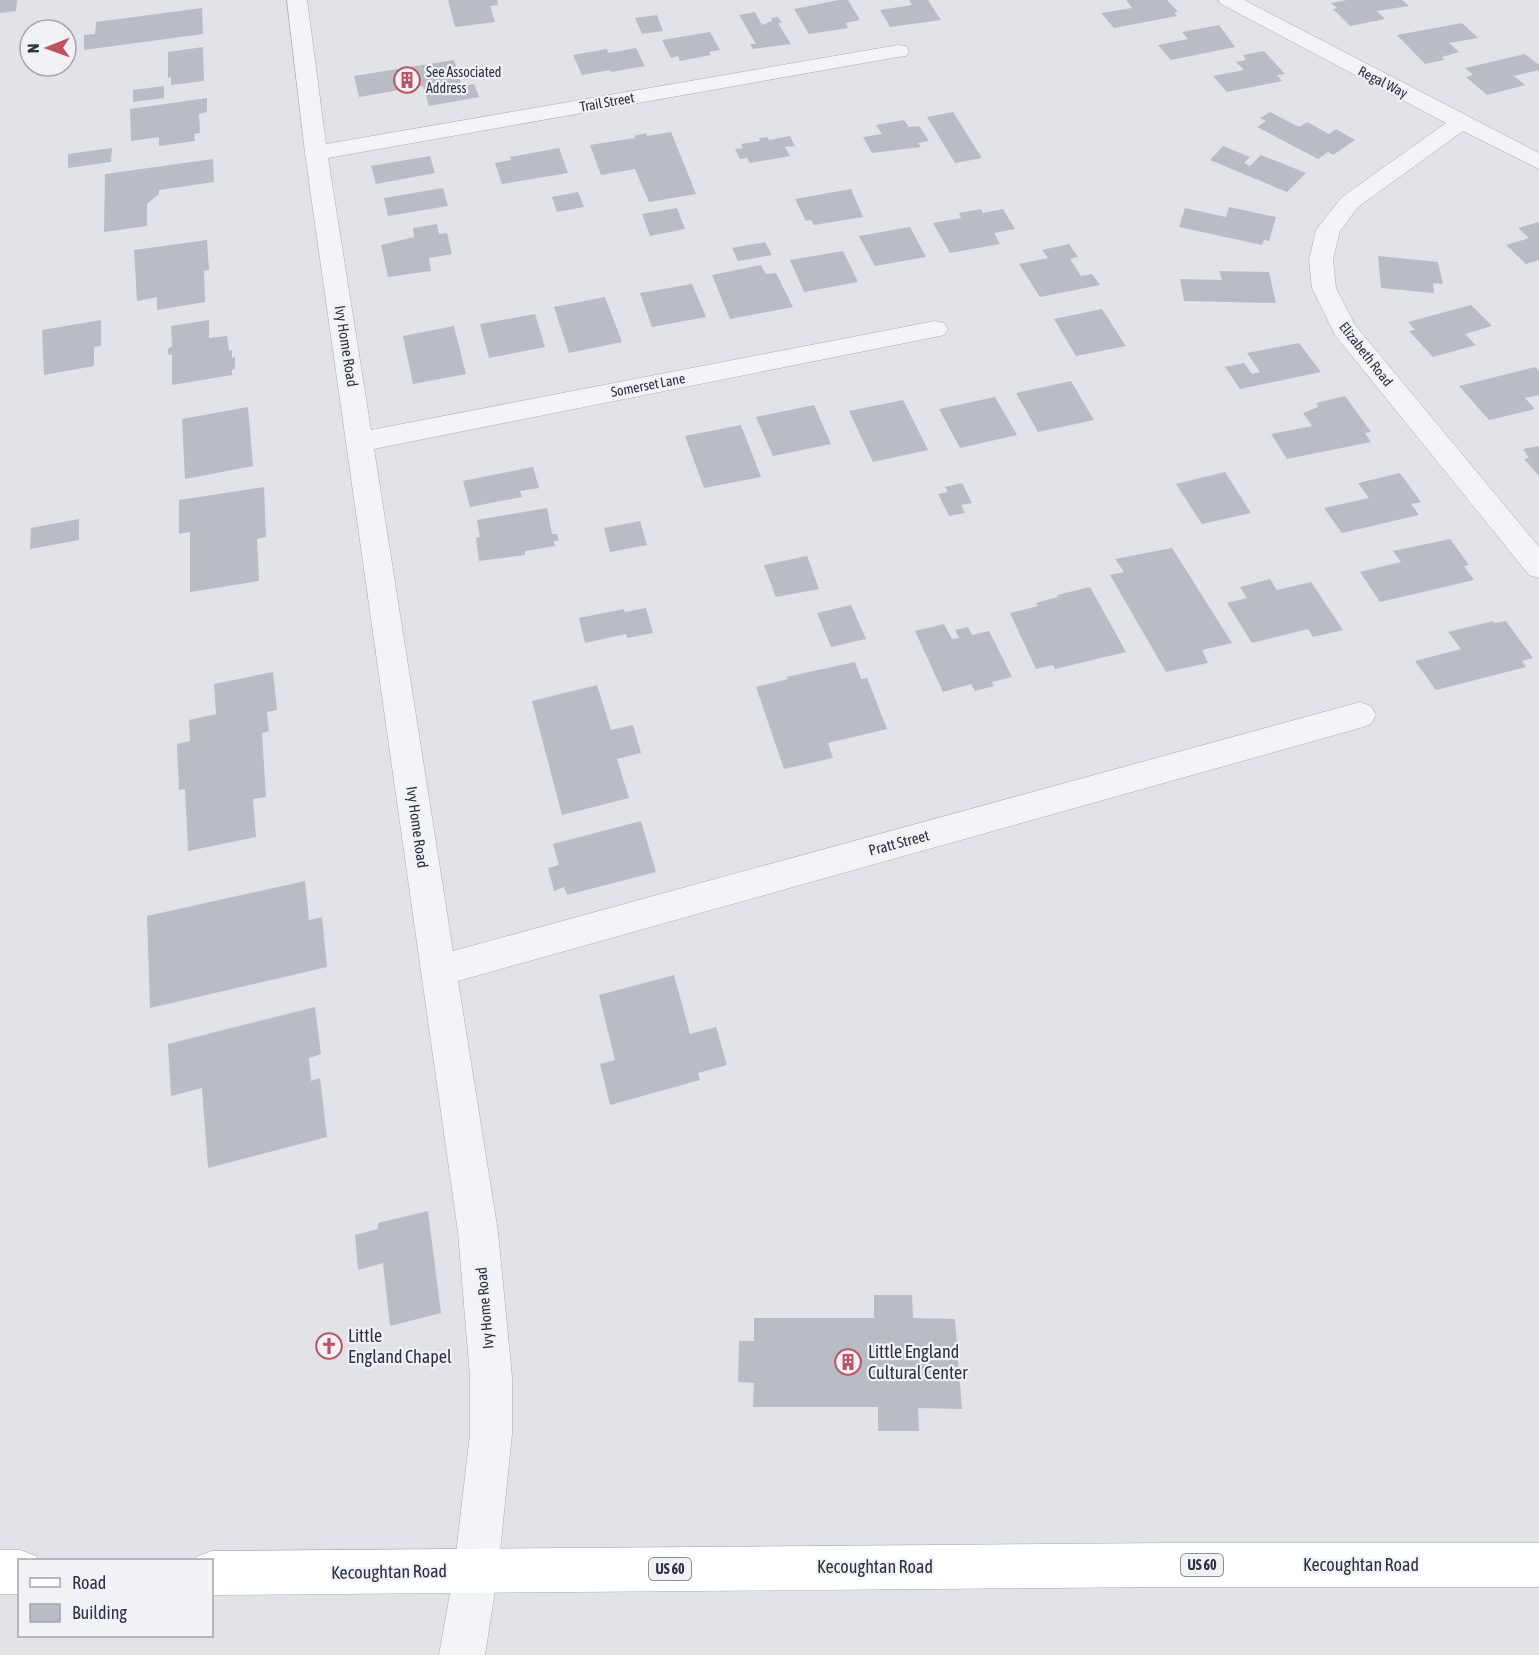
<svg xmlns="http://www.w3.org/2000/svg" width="1539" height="1655" viewBox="0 0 1539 1655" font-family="'Asap Condensed',sans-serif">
  <rect width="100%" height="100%" fill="#e1e3e8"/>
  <g fill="#b8bcc4">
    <polygon points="0,0 17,0 16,11 0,13"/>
    <polygon points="448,0 497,0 498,5 490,6 495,22 455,27"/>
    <polygon points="839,0 848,0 860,20 846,23 848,28 809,34 794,9"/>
    <polygon points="909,0 928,0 941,20 890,27 880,10 912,5"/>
    <polygon points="1126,0 1167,0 1178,12 1174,12 1177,16 1114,28 1101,13 1132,8"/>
    <polygon points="1347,0 1402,0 1409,6 1377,11 1385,19 1350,26 1333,9 1337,8 1331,3"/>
    <polygon points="202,8 203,34 84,50 84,35 95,34 96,22"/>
    <polygon points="755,12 762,25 772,21 771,18 778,17 782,23 778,23 791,44 753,49 750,44 756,44 739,15"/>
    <polygon points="657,15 663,31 642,34 635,18"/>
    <polygon points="1462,23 1478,38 1449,43 1459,52 1442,57 1444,60 1425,64 1397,35"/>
    <polygon points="1219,25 1235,47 1171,60 1158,45 1188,39 1182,32"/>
    <polygon points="710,32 720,50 709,52 711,55 680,61 678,56 671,58 662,40"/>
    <polygon points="203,47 204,81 171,85 171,77 168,78 168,52"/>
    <polygon points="636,48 645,66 611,72 610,70 582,75 573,55 607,49 608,53"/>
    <polygon points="1264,51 1285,74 1277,75 1282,81 1227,92 1213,76 1244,70 1236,62 1246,60 1243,55"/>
    <polygon points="1525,54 1539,65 1539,70 1514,76 1525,85 1487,95 1466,77 1473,75 1465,68"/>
    <polygon points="454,60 462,86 474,84 479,97 429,106 423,86 359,97 354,76"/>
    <polygon points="164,86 164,98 133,102 133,90"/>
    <polygon points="207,98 207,112 199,114 200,133 194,134 195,141 159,146 159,137 131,141 130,109"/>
    <polygon points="953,112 982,158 955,163 927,117"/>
    <polygon points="1270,112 1299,127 1307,122 1329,134 1336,129 1355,140 1333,155 1328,152 1318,159 1257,127 1266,121 1260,118"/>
    <polygon points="904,120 909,127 919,126 929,141 918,143 921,147 872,153 863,137 882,134 876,125"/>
    <polygon points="671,132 696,194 649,202 635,169 601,175 590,145 635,138 634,136 646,133 647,136"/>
    <polygon points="790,136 795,146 785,147 790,156 750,163 747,158 740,159 735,149 743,148 741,144 760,141 759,138 768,137 769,140"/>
    <polygon points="1223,146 1250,157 1244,163 1250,166 1261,155 1306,173 1287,192 1210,160"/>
    <polygon points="112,148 111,162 68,168 68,154"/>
    <polygon points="559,148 568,173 502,184 495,163 511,160 510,157"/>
    <polygon points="430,156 435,173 376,184 371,166"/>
    <polygon points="213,159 214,182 159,190 159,194 147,204 147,226 104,232 105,174"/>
    <polygon points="443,188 448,206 388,216 384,198"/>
    <polygon points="851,189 863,217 814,225 811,220 806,221 795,199"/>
    <polygon points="578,192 584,207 557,212 552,197"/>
    <polygon points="1229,207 1276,217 1269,241 1264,240 1262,245 1179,227 1185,208 1226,217"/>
    <polygon points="677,208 685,229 650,236 642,214"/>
    <polygon points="981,209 983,213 1003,209 1015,229 994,233 1000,244 950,253 933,223 961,218 959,213"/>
    <polygon points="1539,222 1539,260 1526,264 1506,245 1529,238 1518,228"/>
    <polygon points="437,224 439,234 447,233 452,254 429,258 431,271 388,277 381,245 414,237 413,228"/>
    <polygon points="910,227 926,257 875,266 859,236"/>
    <polygon points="207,240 209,270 204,271 205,302 157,310 157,297 137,301 134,250"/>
    <polygon points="765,242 772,255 738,261 732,248"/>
    <polygon points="1069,244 1078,257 1070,259 1081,276 1092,274 1100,285 1040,297 1019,264 1048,258 1042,250"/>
    <polygon points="843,251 858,282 804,292 790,260"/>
    <polygon points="1378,256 1438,262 1443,284 1433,283 1434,293 1381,288"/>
    <polygon points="761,265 766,274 776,273 793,307 730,319 712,275"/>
    <polygon points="1219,271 1269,272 1276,303 1184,301 1180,279 1222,280"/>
    <polygon points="692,284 706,317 652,327 640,293"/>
    <polygon points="605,297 622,342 569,353 554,307"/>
    <polygon points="1471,305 1492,326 1465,334 1476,345 1433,357 1409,331 1415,330 1408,322"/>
    <polygon points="1102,309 1126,346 1076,356 1054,319"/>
    <polygon points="535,314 545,347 489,358 480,324"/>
    <polygon points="101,320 101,346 94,347 94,366 44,375 42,330"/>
    <polygon points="209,320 209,338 227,336 229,351 232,350 232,358 235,357 235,369 232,370 232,375 172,385 172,355 168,354 168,349 172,346 171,326"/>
    <polygon points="454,326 466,374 413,384 403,336"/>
    <polygon points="1299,343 1321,372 1240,389 1225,367 1244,363 1252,374 1260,372 1247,353"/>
    <polygon points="1535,367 1539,371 1539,395 1525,398 1535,409 1489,420 1459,386"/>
    <polygon points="1071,381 1094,420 1038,432 1016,393"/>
    <polygon points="1345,396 1371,432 1365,433 1371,442 1287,459 1271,434 1312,426 1303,413 1318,407 1316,403"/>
    <polygon points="995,397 1017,435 960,448 939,409"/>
    <polygon points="903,400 928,450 873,462 849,411"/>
    <polygon points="814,405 831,444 773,456 756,417"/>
    <polygon points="248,407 253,466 185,479 182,419"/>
    <polygon points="741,425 761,477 704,488 685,436"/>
    <polygon points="1539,446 1539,476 1524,459 1529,458 1523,449"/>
    <polygon points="533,467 539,488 520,491 522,497 470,507 463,481"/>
    <polygon points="1225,472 1251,513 1202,524 1176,484"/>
    <polygon points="1400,473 1421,502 1411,504 1419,515 1342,533 1324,508 1369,498 1358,483"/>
    <polygon points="962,483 972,503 961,505 965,513 949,516 938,494 948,492 945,487"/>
    <polygon points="264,487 266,537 257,539 259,581 190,592 190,532 179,534 179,500"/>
    <polygon points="547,508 552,534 557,534 559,541 554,541 555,546 525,551 525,555 479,561 476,538 480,537 477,520"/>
    <polygon points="79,519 79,540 30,549 31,528"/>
    <polygon points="640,521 647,545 610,552 604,528"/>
    <polygon points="1450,539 1469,565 1464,566 1474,580 1380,602 1360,572 1401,562 1393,551"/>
    <polygon points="1172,548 1232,643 1202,650 1208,663 1166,672 1110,575 1124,572 1115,559"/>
    <polygon points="807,556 819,589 776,597 764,565"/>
    <polygon points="1270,579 1277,590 1311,582 1343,630 1313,637 1308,629 1252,643 1227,603 1247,598 1240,587"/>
    <polygon points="1090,587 1126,652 1055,669 1053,665 1036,669 1010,613 1038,606 1036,603 1058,597 1057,595"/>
    <polygon points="851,605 866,639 831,647 817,613"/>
    <polygon points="646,608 653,633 627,638 626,634 585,643 579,618 624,609 625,612"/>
    <polygon points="1493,621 1494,623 1506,621 1533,658 1522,661 1526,667 1436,690 1415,661 1461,649 1448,632"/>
    <polygon points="944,624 952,639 959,638 955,630 968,627 972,635 989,631 1012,677 992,682 994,686 975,691 971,684 943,692 915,631"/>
    <polygon points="855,662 861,679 867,678 887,729 828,743 833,758 784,769 756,687 788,679 786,677"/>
    <polygon points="273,672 277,710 267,712 269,731 262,733 266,797 253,799 256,837 188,851 185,789 179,790 177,744 190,741 189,720 216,714 214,684"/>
    <polygon points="597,685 611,730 633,725 641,753 617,759 629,798 562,815 532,701"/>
    <polygon points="641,821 656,872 567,895 564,887 554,891 548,868 559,865 553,844"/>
    <polygon points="305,881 309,920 322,917 327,967 150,1008 147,916"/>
    <polygon points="674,975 690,1034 716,1027 727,1065 698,1073 700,1080 610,1105 600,1064 615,1060 599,995"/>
    <polygon points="315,1007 321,1054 309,1058 311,1081 320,1078 327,1137 208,1168 202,1088 171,1096 168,1044"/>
    <polygon points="428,1211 441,1313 390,1326 383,1263 358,1270 355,1235 378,1229 378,1223"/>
    <polygon points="874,1295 912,1295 913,1318 955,1319 962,1409 918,1408 919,1431 878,1431 878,1407 753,1407 754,1383 738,1382 739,1341 754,1341 754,1318 874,1318"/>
  </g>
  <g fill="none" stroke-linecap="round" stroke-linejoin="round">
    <g stroke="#a7aab2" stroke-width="1">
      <g id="minor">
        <polygon points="287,0 307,0 326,144 898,45 906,46 909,51 906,56 898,57 328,158 371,430 935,321 944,323 948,329 944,335 935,337 374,449 453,951 1360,702 1371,706 1376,715 1371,724 1360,728 458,981 498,1232 512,1377 512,1434 498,1571 485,1655 439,1655 454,1571 470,1434 470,1377 458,1232 305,153"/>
        <polygon points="1218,0 1244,0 1539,153 1539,169 1463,131 1358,207 1340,231 1333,260 1336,288 1355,325 1539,547 1539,578 1529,575 1335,335 1312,288 1309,260 1316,230 1342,197 1446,123 1221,4"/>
      </g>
    </g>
    <g stroke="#a1a8b3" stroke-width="1">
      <g id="major">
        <polygon points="1168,1543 1539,1543 1539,1587 1168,1587 212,1595 212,1560 195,1560 196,1557 212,1551"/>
        <polygon points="0,1550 20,1550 36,1556 37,1560 20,1560 20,1594 0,1594"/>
      </g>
    </g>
    <use href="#minor" fill="#f3f4f7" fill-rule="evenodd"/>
    <use href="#major" fill="#fff" fill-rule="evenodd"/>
  </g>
  <defs>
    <g id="building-ring" transform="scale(1.35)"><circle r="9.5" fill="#f0f2f6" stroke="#c1515f" stroke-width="1.5"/><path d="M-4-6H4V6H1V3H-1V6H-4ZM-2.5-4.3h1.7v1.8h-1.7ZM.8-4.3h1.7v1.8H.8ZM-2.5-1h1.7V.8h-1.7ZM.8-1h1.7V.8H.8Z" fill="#c1515f"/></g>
    <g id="church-ring" transform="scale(1.35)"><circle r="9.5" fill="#f0f2f6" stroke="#c1515f" stroke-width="1.5"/><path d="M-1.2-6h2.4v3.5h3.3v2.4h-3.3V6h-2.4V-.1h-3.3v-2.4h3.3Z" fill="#c1515f"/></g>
  </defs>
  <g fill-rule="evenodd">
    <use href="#building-ring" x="407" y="80"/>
    <use href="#church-ring" x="329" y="1346"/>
    <use href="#building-ring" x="848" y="1362"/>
  </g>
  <g text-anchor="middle" stroke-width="4.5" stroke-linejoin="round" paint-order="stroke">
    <g font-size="14" fill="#2b313e" stroke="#f0f2f6" text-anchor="start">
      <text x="426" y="77">See Associated<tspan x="426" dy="16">Address</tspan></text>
    </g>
    <g font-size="14" fill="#2b313e" stroke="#f0f2f6">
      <text transform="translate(1383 82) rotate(27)" y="5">Regal Way</text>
      <text transform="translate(607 102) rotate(-10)" y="5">Trail Street</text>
      <text transform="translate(1366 354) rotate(52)" y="5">Elizabeth Road</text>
      <text transform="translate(648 385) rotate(-11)" y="5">Somerset Lane</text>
    </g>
    <g fill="#f0f2f6" stroke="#666b75" stroke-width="1.5">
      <rect x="1181" y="1554" width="42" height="22" rx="4.5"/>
      <rect x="649" y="1558" width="42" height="22" rx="4.5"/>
    </g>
    <g font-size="14" font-weight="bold" fill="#2b313e">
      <text x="1202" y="1570">US 60</text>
      <text x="670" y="1574">US 60</text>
    </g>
    <g font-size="15" fill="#2b313e" stroke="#f0f2f6">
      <text transform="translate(346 346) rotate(81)" y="5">Ivy Home Road</text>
      <text transform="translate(417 827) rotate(82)" y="5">Ivy Home Road</text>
      <text transform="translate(899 843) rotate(-15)" y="5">Pratt Street</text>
      <text transform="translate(485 1308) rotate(-95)" y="5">Ivy Home Road</text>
    </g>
    <g font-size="18" fill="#2b313e" stroke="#f0f2f6" text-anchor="start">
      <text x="348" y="1342">Little<tspan x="348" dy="21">England Chapel</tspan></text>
      <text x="868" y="1358">Little England<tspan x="868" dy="21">Cultural Center</tspan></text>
    </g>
    <g font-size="18" fill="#2b313e" stroke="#f0f2f6">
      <text x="1361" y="1571">Kecoughtan Road</text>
      <text x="875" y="1573">Kecoughtan Road</text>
      <text transform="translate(389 1572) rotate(-1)" y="6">Kecoughtan Road</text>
    </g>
  </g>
  <rect x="18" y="1559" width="195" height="78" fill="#f0f2f6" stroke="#a1a5ac" stroke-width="1.5"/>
  <rect x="30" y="1578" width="30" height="9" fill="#ffffff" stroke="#a1a5ac" stroke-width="1.5"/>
  <text x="72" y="1589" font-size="18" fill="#2b313e">Road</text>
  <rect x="30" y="1604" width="30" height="18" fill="#b8bcc4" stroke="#a1a5ac" stroke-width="1.5"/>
  <text x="72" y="1619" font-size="18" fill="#2b313e">Building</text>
  <g transform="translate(48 48) rotate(269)"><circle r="28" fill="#f0f2f6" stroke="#a1a5ac" stroke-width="1.5"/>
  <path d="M0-4.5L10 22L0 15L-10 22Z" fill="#c1515f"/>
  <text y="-9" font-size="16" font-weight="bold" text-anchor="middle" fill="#2b313e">N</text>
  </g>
</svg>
